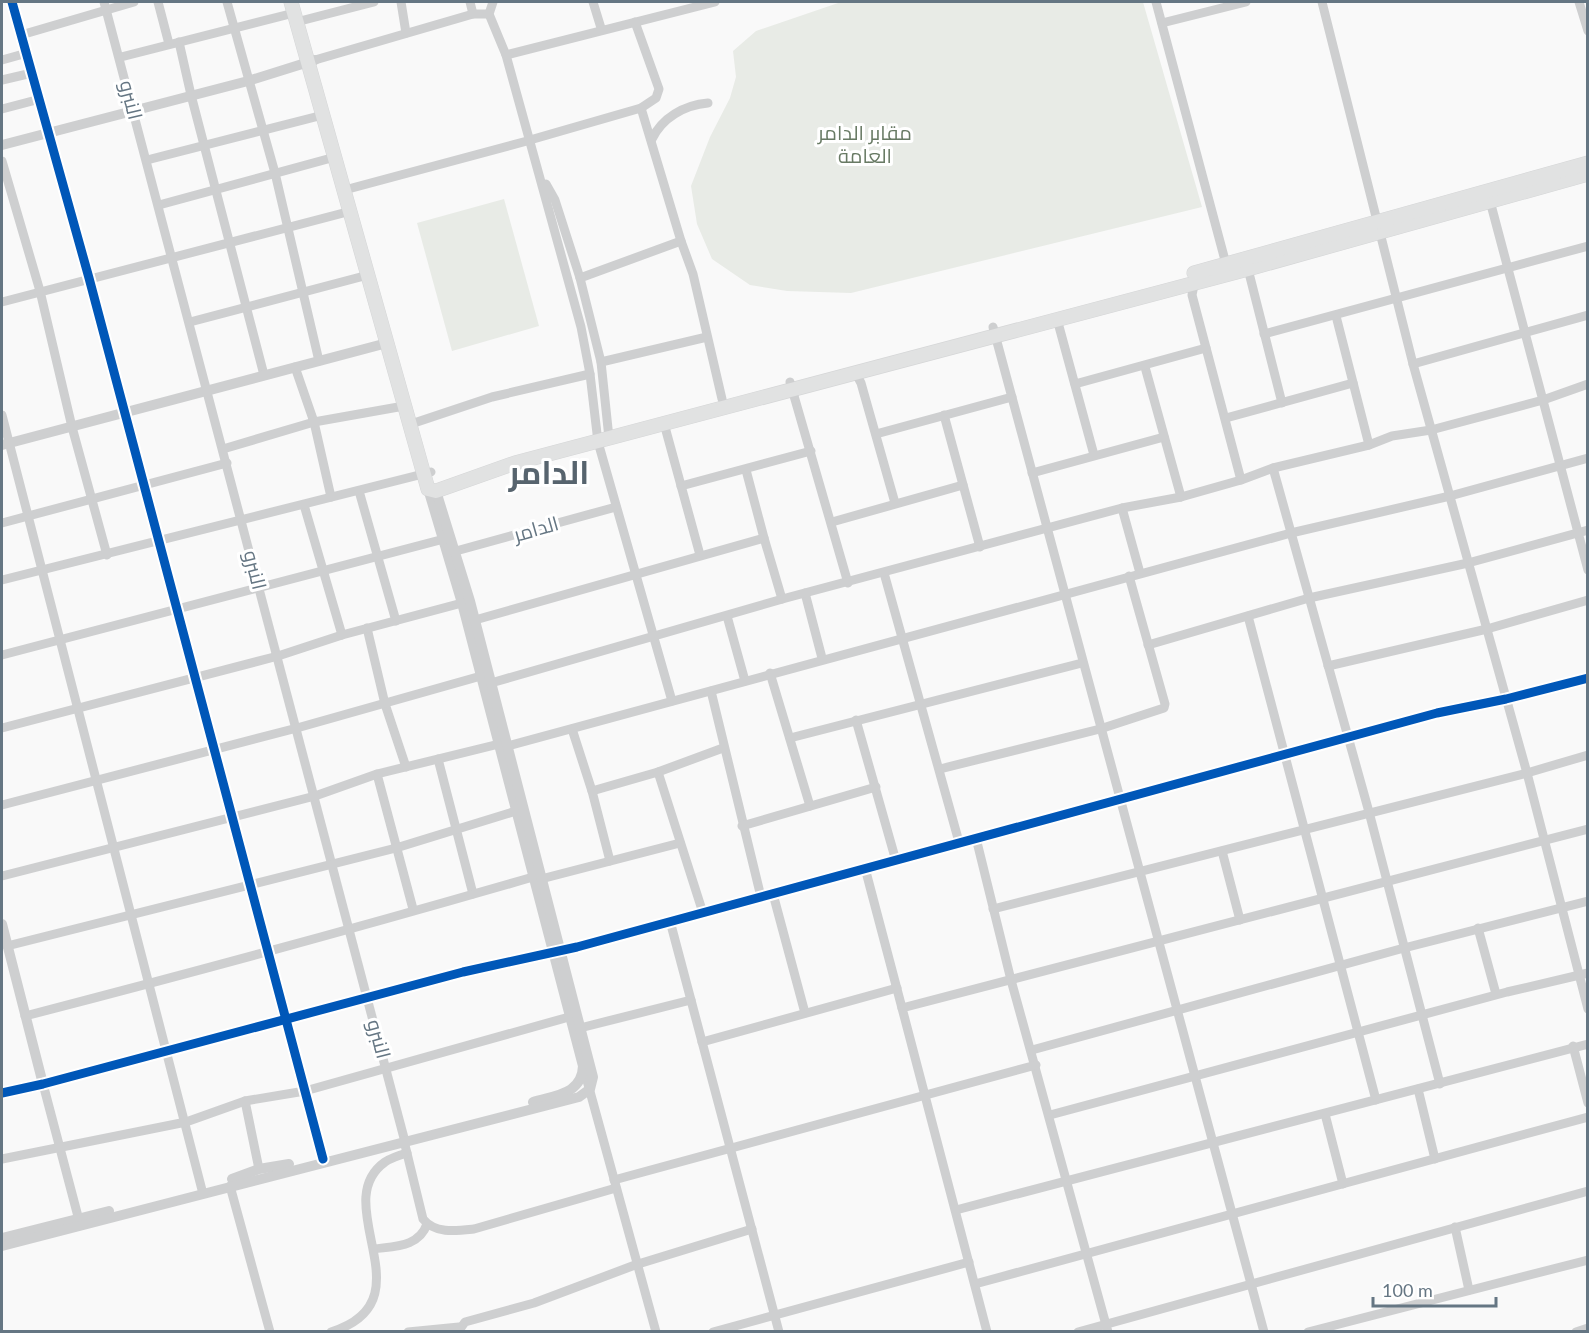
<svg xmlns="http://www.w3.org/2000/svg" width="1589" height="1333" viewBox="0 0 1589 1333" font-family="Lato,Cairo,sans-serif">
  <rect width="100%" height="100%" fill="#f9f9f9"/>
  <g fill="#e8ebe6">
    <polygon points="841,2 1143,2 1202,207 851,293 787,291 750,285 712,259 697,224 691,186 710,137 730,98 736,77 733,51 756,31"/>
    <polygon points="504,199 539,326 452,351 417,223"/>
  </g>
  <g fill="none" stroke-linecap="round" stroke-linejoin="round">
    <g stroke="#d5d6d7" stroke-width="15">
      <g id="primary">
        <polyline points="291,2 428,489 436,491 515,463 1248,269 1588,174"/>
        <polyline points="1194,273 1588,163"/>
      </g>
    </g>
    <g stroke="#cecfd0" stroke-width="9">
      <polyline points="12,2 89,278 323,1159"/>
      <polyline points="104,2 404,1138"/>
      <polyline points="158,2 169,44"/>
      <polyline points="227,2 275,173 319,361"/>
      <polyline points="401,2 406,33"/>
      <polyline points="470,2 473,14"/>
      <polyline points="493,2 489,14 506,55 581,327 590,374 598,442 672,701"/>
      <polyline points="593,2 601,28"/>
      <polyline points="1156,2 1226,264"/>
      <polyline points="1322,2 1413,364 1527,773 1588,1009"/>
      <polyline points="1579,2 1588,31"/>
      <polyline points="304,20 374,2"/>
      <polyline points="1162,23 1246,2"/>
      <polyline points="21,35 134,2"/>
      <polyline points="179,42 191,95 264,375"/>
      <polyline points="506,55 715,2"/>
      <polyline points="121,57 294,13"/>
      <polyline points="2,60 27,53"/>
      <polyline points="315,60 473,14 489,14"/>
      <polyline points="2,80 32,73"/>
      <polyline points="641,108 681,241 693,274 722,399"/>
      <polyline points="2,109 40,99"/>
      <path d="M652,139C662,118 684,105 708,103"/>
      <polyline points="530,140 641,108 656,98 659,89 635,22"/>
      <polyline points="147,160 323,115"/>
      <polyline points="2,161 40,291 72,427 107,555"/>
      <polyline points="546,184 555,200 580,278"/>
      <polyline points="352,188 527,141"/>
      <polyline points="1490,201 1588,570"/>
      <polyline points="159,205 335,157"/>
      <polyline points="1248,269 1282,403"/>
      <polyline points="1195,280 1192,295 1241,480"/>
      <polyline points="2,302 351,211"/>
      <polyline points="1336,316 1369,445"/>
      <polyline points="1057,319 1094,455"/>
      <polyline points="190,322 368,275"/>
      <polyline points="993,327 1264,1332"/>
      <polyline points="1264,334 1588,246"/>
      <polyline points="601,362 707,337"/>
      <polyline points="1413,364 1588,315"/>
      <polyline points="295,367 314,422 331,497"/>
      <polyline points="1145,367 1181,497"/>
      <polyline points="855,372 861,383 895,503"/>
      <polyline points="790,382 848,583"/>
      <polyline points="1075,384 1206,348"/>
      <polyline points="2,415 202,1190"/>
      <polyline points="944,415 980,547"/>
      <polyline points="1226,418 1353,383"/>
      <polyline points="417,422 492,397 590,374"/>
      <polyline points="661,424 665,427 700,555"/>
      <polyline points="876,434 1012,397"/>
      <polyline points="609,438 601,362 580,278 681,241"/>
      <polyline points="223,449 314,422 404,406"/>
      <polyline points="1273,468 1369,812 1440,1084"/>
      <polyline points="1032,473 1164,437"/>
      <polyline points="681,486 811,451"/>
      <polyline points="359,491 396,621"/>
      <polyline points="304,505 342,635"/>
      <polyline points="1122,508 1140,573"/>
      <polyline points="832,522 963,485"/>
      <polyline points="2,523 227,463"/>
      <polyline points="764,538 782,599"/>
      <polyline points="456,551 616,507"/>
      <polyline points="884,573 959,842"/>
      <polyline points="2,580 431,472"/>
      <polyline points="805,593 822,658"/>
      <polyline points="727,616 745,681"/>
      <polyline points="1248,616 1376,1100"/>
      <polyline points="475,620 764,538 746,470"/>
      <polyline points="367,628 385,704 406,767"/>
      <polyline points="1148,645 1309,598 1468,563 1588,530"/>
      <polyline points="2,655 444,539"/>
      <polyline points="1328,666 1487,629 1588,600"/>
      <polyline points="770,673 810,806"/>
      <polyline points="491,683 786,598 1122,508 1181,497 1241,480 1273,468 1369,445 1392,436 1431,430 1543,400 1588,384"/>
      <polyline points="711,691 761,897"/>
      <polyline points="856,720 896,861"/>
      <polyline points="2,728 278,656 342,635 462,603"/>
      <polyline points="572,729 592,791 610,861"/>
      <polyline points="790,738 1082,663"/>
      <polyline points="508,746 1291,533 1450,496 1588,458"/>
      <polyline points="438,759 473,894"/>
      <polyline points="940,769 1100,729 1164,708 1165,704 1129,576"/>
      <polyline points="658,772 703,913"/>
      <polyline points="377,774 413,909"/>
      <polyline points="592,791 658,772 723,748"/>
      <polyline points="2,805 297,728 481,676"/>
      <polyline points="742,826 876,787"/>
      <polyline points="976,838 1011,980 1108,1332"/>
      <polyline points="1222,851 1240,920"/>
      <polyline points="865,868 902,1008"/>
      <polyline points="2,876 315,796 377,774 499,744"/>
      <polyline points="541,879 680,843"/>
      <polyline points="773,894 805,1013"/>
      <polyline points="993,909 1527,773 1588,755"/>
      <polyline points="670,921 779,1332"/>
      <polyline points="1478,928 1496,994"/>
      <polyline points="7,946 396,848 516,811"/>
      <path d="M25,1016C195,972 364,926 533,877"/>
      <polyline points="580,1028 691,1000"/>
      <polyline points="702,1042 897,988"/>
      <polyline points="1573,1046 1588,1103"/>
      <polyline points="1032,1050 1404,948 1588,901"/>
      <polyline points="583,1066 656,1332"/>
      <polyline points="43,1084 80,1224"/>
      <polyline points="1418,1089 1435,1159"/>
      <polyline points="245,1101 259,1169"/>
      <polyline points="1325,1114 1343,1184"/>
      <polyline points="1050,1115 1507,992 1588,973"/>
      <path d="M404,1141L423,1219C435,1234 456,1231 474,1229L616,1188"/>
      <polyline points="2,1159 186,1122 245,1101 305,1091 569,1017"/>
      <polyline points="614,1180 1036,1065"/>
      <polyline points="230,1186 270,1332"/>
      <polyline points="956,1210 1588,1044"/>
      <polyline points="1455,1227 1469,1290"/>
      <path d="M374,1249C395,1246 419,1247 427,1224"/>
      <polyline points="975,1284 1588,1117"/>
      <path d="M331,1332C431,1301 326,1204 385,1162C391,1158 400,1155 407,1153"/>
      <polyline points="408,1332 459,1327"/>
      <polyline points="458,1332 465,1322 534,1303 635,1265 752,1229"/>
      <polyline points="713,1332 969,1262"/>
      <polyline points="987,1332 902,1008 1588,829"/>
      <polyline points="1078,1332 1588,1191"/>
      <polyline points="1308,1332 1588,1260"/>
      <polyline points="1576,1332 1588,1328"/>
    </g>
    <g stroke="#cecfd0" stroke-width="10">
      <polyline points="2,145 248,81 315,60"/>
      <polyline points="2,445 387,343"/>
      <path d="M429,492L462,603L583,1066C582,1094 556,1095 533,1102"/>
      <polyline points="2,924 43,1084"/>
      <polyline points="2,1093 43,1084 463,972 577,947 1437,713 1506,699 1588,678"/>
      <polyline points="232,1179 259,1169 289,1164"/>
      <polyline points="2,1238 109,1211"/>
      <polyline points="2,1246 579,1097 590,1089 593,1077 470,601 436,491"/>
    </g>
    <use href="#primary" stroke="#e1e2e2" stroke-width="14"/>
    <g stroke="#fff" stroke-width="13">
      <g id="cycleway">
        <polyline points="12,2 89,278 323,1159"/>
        <polyline points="2,1093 43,1084 463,972 577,947 1437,713 1506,699 1588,678"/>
      </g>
    </g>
    <use href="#cycleway" stroke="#0057b8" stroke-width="9"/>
  </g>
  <g text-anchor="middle" stroke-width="6" stroke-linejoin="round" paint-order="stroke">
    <g font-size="20" fill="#657683" stroke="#fff">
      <text transform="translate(131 100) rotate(76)" y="7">النبرو</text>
      <text transform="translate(536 529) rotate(-16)" y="7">الدامر</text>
      <text transform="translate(255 570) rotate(76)" y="7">النبرو</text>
      <text transform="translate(379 1039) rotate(75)" y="7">النبرو</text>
    </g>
    <g font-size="20" fill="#687a64" stroke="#fff">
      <text x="865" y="140">مقابر الدامر<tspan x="865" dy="23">العامة</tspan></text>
    </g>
    <g font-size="32" font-weight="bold" fill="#57646e" stroke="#fff">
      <text x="549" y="484">الدامر</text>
    </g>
  </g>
  <rect width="1589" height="1333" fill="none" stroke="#657683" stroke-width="6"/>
  <path d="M1373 1297v9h123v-9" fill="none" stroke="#657683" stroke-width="3"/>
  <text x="1382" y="1297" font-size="18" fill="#657683" stroke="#ffffff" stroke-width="4.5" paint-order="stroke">100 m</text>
</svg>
